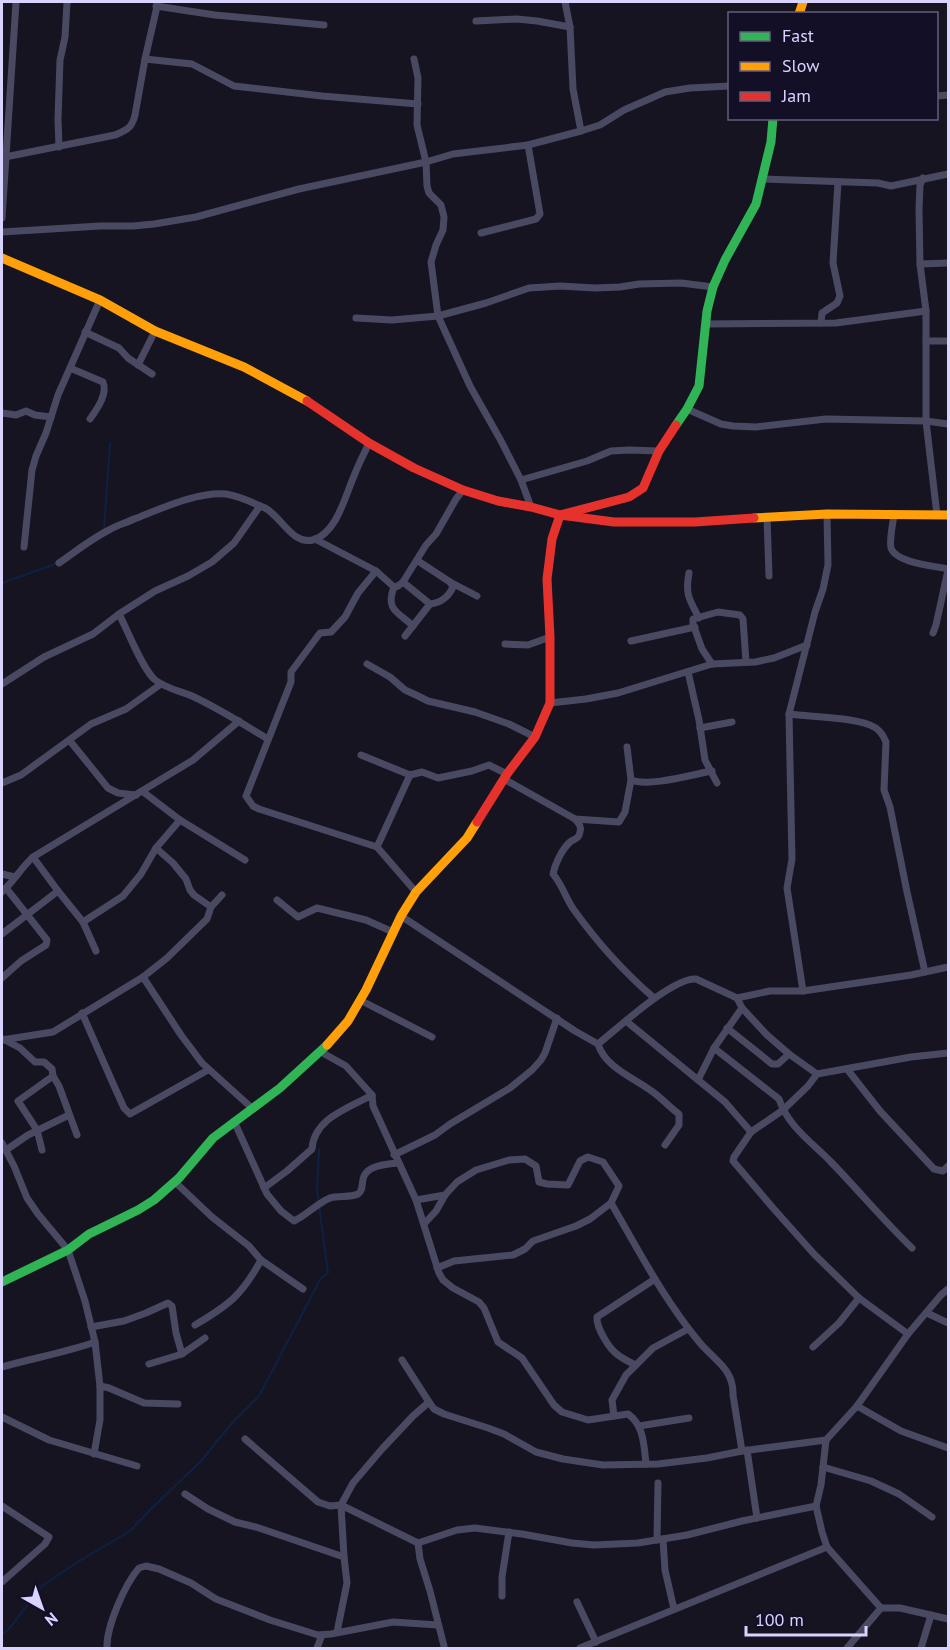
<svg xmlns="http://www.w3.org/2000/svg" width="950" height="1650" viewBox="0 0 950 1650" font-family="'PT Sans',sans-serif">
  <rect width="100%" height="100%" fill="#161421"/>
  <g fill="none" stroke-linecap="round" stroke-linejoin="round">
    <g stroke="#0d2144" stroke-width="2">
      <polyline points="104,530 110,443"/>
      <polyline points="2,583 58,563"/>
      <polyline points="2,1634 9,1629 42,1586 76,1563 130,1531 153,1507 201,1461 231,1424 259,1396 321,1278 328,1273 317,1190 319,1149"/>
    </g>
    <g stroke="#4a4962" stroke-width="7">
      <polyline points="565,2 570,27 573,89 581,131"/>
      <polyline points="156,6 215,15 324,25"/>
      <polyline points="476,21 517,19 537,21 570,27"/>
      <polyline points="145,59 192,64 234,86 322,96 418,104"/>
      <polyline points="414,59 418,78 417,125 426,162 427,186 429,193 441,205 444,217 443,230 436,245 431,262 438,316 470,386 500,439 521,480 531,507"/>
      <polyline points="936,96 948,95"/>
      <polyline points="59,147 58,119 60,60 65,37 67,2"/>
      <path d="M5,157L115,135C127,130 132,128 135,115L145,59L158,2"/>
      <polyline points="923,178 920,185 919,210 920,264 926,311 926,421 937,515"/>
      <polyline points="763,179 878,183 891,186 948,174"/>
      <polyline points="2,218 16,2"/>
      <polyline points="2,232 100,226 133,226 154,224 196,217 299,189 426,162 453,154 528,145 581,131 600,125 624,110 665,92 690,88 730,86"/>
      <polyline points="481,233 536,219 540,214 528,145"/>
      <polyline points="920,264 948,263"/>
      <polyline points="356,318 392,320 438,316 486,303 529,288 560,286 595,288 620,287 639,284 681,283 713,287"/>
      <polyline points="821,323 822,313 837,303 840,296 833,263 838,182"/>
      <polyline points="706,324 836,323 926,311"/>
      <polyline points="85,332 119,348 128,358 152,374"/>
      <polyline points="926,341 948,341"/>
      <polyline points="138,365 155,331"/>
      <path d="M70,368L103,382C108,394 97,409 90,419"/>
      <polyline points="687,409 721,424 733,426 756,427 826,419 926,421 948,424"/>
      <polyline points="2,413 16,415 26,411 35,415 51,417"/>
      <polyline points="521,480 587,461 611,451 629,450 659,451"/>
      <path d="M894,514C893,523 889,541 891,548C896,563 935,566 948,569"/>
      <polyline points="767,517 769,576"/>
      <polyline points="315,539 376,571 394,587 398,586 403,582 426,545 436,534 456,499 463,490"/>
      <polyline points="24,547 32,470 36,456 46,433 58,395 100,300"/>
      <polyline points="418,561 450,582 477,596"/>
      <path d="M59,563C75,552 91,539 109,530C117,525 126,523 134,519C160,509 199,491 226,494C240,496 253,503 265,508C281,516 292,545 313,540C337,533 345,496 354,476C358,465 364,454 369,443"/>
      <polyline points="376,571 358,593 345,617 331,632 320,633 291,672 291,682 246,796 253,806 259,809 377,847 416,892"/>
      <path d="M689,573C685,594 689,599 699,618"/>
      <polyline points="403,582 430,604"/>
      <path d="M394,587C385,610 398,612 413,626"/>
      <path d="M119,614C128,631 141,666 154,679C164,688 180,691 192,696C218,708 243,724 268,739"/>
      <polyline points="933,633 936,625 948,570"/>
      <path d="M405,636L430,604C441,603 449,596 453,587L450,582"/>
      <polyline points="631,641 695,627"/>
      <polyline points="505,644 528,645 550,637"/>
      <polyline points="367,664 390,677 405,690 416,695 428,701 475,712 509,724 535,737"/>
      <polyline points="712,664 702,649 693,624 693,619 718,612 740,615 743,619 746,662"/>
      <polyline points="688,672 699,720 705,760 717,783"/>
      <polyline points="2,684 44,657 93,634 119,614 155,591 188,576 212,562 234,543 260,506"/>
      <polyline points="550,703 586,699 618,693 712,664 755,662 774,658 807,645"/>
      <path d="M789,714C813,717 848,717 870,725C878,728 883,734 886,742L884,790L890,807L907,892L925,972"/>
      <polyline points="700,728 732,722"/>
      <polyline points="70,741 108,788 118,793 136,795"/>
      <path d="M627,747L631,780C650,787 690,775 712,771"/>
      <polyline points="361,755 410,775 422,772 438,778 472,771 489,765 507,774"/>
      <polyline points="504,779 575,819 619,822 625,812 631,780"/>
      <polyline points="2,783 21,775 91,724 126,709 161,684"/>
      <polyline points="142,791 180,820 245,860"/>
      <path d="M575,819C579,823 582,827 580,832C579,839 574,839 570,842C562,849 555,864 553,874C562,884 566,899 574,910C597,942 625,973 654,998"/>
      <polyline points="377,847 410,775"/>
      <polyline points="156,848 173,863 186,879 190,890 194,895 211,907"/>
      <polyline points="33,857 58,891 83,922 96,951"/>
      <polyline points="2,874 15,877"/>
      <path d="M2,892C14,881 21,868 33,857L193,760L239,721"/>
      <polyline points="277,900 298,917 317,908 366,920 393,932"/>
      <path d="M401,916L575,1031L598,1044C605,1067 632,1077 650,1090C661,1097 669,1107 679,1114V1125L665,1145"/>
      <polyline points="83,922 123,896 141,874 156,848 180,820"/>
      <polyline points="2,934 58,891"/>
      <polyline points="143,977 181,1035 202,1063 253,1109"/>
      <polyline points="2,978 21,961 46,945 47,940 6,888"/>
      <polyline points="803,991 787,888 792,859 789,714 815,612 823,589 828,565 827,514"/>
      <polyline points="737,998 770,991 803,991 911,975 948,967"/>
      <polyline points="360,1000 432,1037"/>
      <polyline points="82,1013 111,1079 124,1108 130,1114 208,1070"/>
      <polyline points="626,1021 725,1102 751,1132"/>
      <polyline points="727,1028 772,1064 778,1064 789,1054"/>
      <polyline points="3,1039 20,1048 35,1062 44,1062 52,1069 53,1076 59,1086 77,1135"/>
      <polyline points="2,1040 53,1032 143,977 167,958 207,919 211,907 222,895"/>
      <path d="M598,1044C617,1029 673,977 696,979L737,998L742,1008L767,1035L789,1054L817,1074"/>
      <path d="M714,1048L779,1099C788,1127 813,1143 832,1163C859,1191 884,1221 912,1248"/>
      <path d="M321,1052L346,1066L372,1095L373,1106L416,1200L439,1273L443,1280L453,1288L479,1302L484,1308L498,1342L522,1358L554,1405L562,1412L588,1420L628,1414C644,1425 644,1446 646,1464"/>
      <polyline points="847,1069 880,1111 934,1169 943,1171 948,1166"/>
      <polyline points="698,1080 714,1048 742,1008"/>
      <path d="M234,1121L267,1194L281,1211L294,1221C307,1215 316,1204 330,1198C338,1195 350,1198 358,1194C364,1190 361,1182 364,1176C369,1165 387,1164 398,1163"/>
      <polyline points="2,1143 14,1166 27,1198 38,1214 68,1250 85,1301 95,1342 100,1386 100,1420 94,1454"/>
      <polyline points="6,1150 28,1135 69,1115"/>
      <polyline points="42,1150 37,1130 18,1101 53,1076"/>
      <polyline points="394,1155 435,1135 450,1124 510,1088 532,1070 541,1060 545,1053 557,1018"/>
      <polyline points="175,1182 212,1217 249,1246 261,1260 303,1289"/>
      <path d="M264,1188L287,1171L312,1149C314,1118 349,1108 372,1095"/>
      <polyline points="416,1200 445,1195"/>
      <path d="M611,1203C639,1251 664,1300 700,1343C714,1360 734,1369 733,1395L742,1451"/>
      <polyline points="424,1224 436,1211 445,1195 457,1182 476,1170 509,1160 525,1159 536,1166 539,1182 547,1184 568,1185 580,1161 588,1157 603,1162 619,1186 611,1203 590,1219 576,1226 533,1241 525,1249 513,1255 454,1261 437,1268"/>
      <polyline points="948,1289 941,1295 908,1334 857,1406 826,1440 821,1485 816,1506 822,1532 827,1547 881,1608 900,1608 948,1619"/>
      <polyline points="927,1313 948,1323"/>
      <path d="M195,1325C229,1305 242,1295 261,1260"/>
      <polyline points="91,1327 124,1321 146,1313 168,1303 172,1306 176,1333 182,1354"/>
      <polyline points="908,1334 859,1298 814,1254 773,1208 733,1161 734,1157 751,1132 783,1110 808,1086 817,1074 911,1057 948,1053"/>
      <polyline points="813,1347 839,1323 859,1298"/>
      <polyline points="402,1360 429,1402 434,1409 444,1414 488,1428 504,1434 536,1452 563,1459 603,1465 658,1464 707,1458 742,1451 826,1440"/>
      <polyline points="149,1364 182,1354 205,1338"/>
      <path d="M635,1365C630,1362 623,1359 618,1355C609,1349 596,1327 597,1317L655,1279"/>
      <path d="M2,1367C33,1358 64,1353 95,1342"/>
      <polyline points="100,1386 109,1388 144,1403 178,1404"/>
      <polyline points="857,1406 901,1431 948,1448"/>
      <polyline points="614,1416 612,1400 626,1375 653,1348 688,1329"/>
      <polyline points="2,1417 49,1440 137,1466"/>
      <polyline points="639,1426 689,1418"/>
      <polyline points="245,1439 318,1502 330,1506 341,1505 418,1543 457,1530 475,1528 522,1534 572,1543 594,1545 638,1543 687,1535 742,1521 816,1506"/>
      <polyline points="747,1450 757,1518"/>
      <polyline points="823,1467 871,1481 899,1494 932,1517"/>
      <polyline points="185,1494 208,1509 235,1522 256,1527 344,1557"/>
      <polyline points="2,1506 49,1537 45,1544 2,1582"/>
      <polyline points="663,1539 665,1570 674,1609"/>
      <polyline points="657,1540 658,1483"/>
      <polyline points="418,1543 420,1559 430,1591 444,1646"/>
      <polyline points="502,1596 502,1577 509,1532"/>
      <polyline points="577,1602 596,1642"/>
      <polyline points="337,1632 347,1583 344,1557 341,1505 353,1483 382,1449 413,1416 429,1402"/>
      <path d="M107,1648C106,1627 125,1584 139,1568L146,1566L159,1569L191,1583L216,1599L270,1620L318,1635L331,1634L393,1622L438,1625"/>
      <polyline points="317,1648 322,1635"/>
      <polyline points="580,1648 827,1547"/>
      <polyline points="847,1648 881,1608"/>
      <polyline points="921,1648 931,1615"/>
    </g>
    <g stroke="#30b455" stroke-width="9">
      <polyline points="676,425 687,409 699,386 707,311 713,287 725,260 756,204 771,142 773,118"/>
      <polyline points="2,1282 68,1250 89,1234 138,1210 154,1200 179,1178 213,1138 280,1088 327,1045"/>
    </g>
    <g stroke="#ff9f0a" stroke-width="9">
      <polyline points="799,14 803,2"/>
      <polyline points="2,258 100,300 155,331 244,367 307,401"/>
      <polyline points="754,518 827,514 948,515"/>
      <polyline points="327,1045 348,1021 366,990 401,916 416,892 467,838 477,822"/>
    </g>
    <g stroke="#e5322d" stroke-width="9">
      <polyline points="307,401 369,443 414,468 463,490 498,501 531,507 560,515 614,522 695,522 754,518"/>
      <polyline points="477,822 507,774 535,737 550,703 550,637 547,579 552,539 560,515 629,497 643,488 659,451 676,425"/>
    </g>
  </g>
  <rect width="950" height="1650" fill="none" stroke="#d9d4ff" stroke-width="6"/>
  <rect x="728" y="12" width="210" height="108" fill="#130f26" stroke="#625e7d" stroke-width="1.5"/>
  <rect x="740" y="32" width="30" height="9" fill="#30b455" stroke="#625e7d" stroke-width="1.5"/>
  <text x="782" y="42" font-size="18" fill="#d9d4ff">Fast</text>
  <rect x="740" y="62" width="30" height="9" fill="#ff9f0a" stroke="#625e7d" stroke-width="1.5"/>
  <text x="782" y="72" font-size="18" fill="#d9d4ff">Slow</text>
  <rect x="740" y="92" width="30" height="9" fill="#e5322d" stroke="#625e7d" stroke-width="1.5"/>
  <text x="782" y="102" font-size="18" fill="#d9d4ff">Jam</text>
  <g transform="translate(42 1608) rotate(140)" stroke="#130f26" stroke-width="4.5" paint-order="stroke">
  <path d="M0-4.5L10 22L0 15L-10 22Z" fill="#d9d4ff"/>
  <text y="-9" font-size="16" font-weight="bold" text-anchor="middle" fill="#d9d4ff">N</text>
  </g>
  <path d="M746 1626v9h120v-9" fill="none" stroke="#d9d4ff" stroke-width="3"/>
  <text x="755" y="1626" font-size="18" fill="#d9d4ff" stroke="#130f26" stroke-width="4.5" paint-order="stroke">100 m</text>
</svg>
